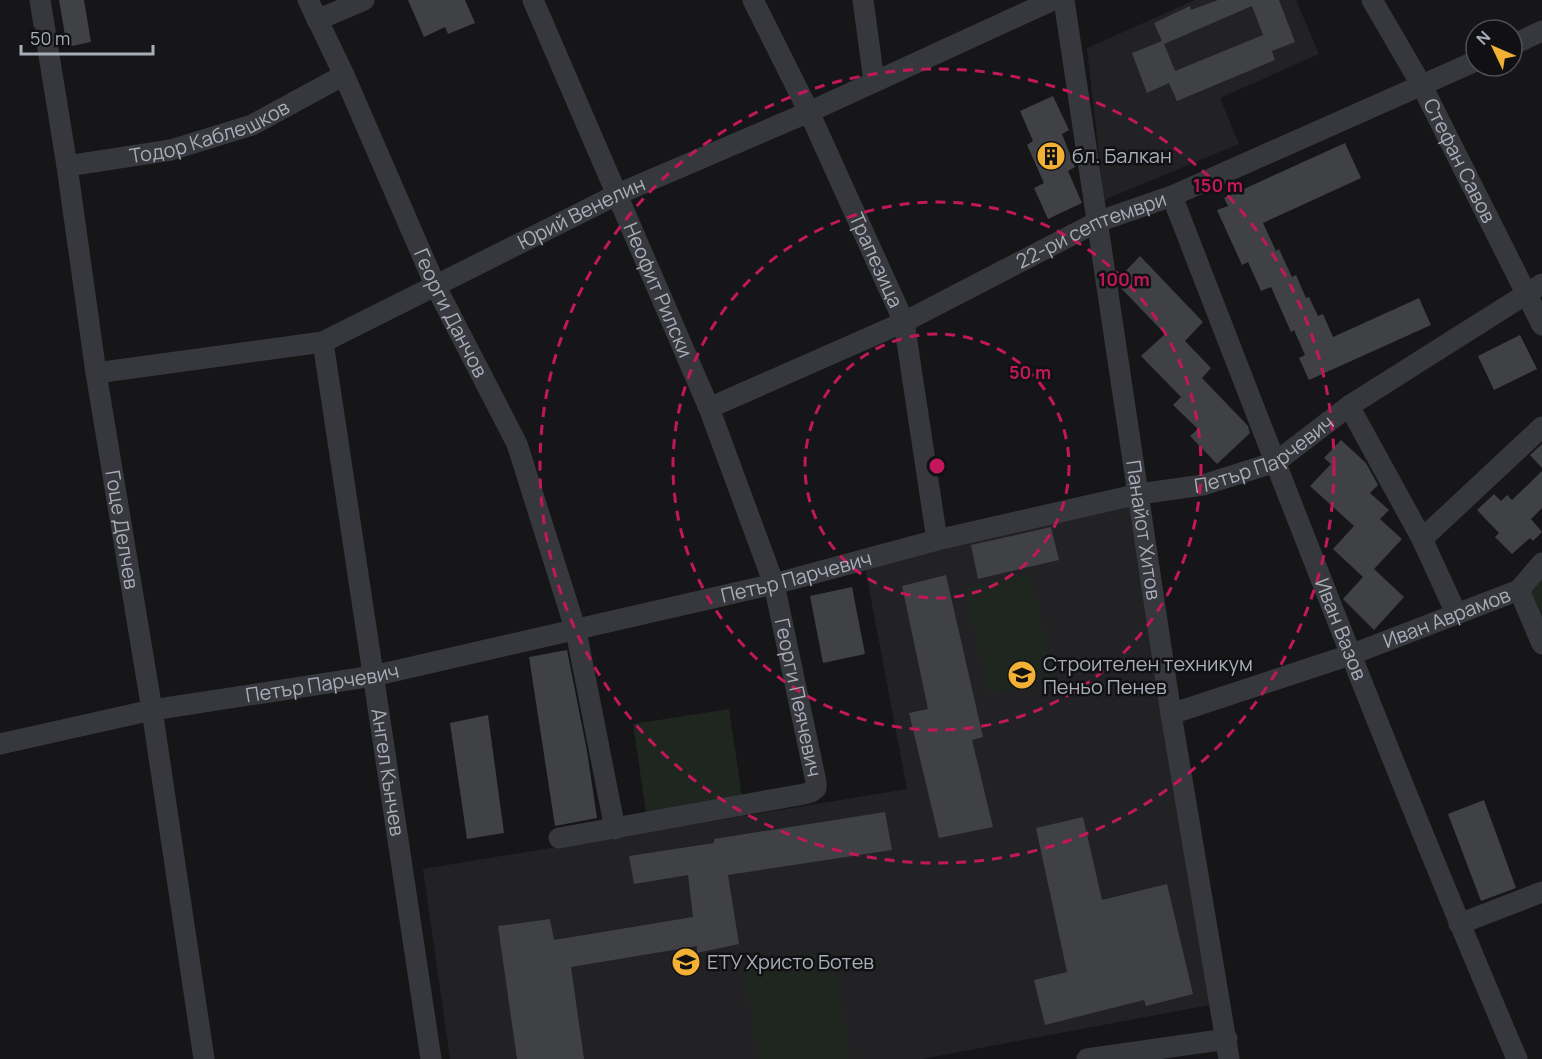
<svg xmlns="http://www.w3.org/2000/svg" width="1542" height="1059" viewBox="0 0 1542 1059" font-family="Manrope,sans-serif">
  <rect width="100%" height="100%" fill="#161618"/>
  <g fill="#222225">
    <polygon points="1195,0 1296,0 1319,54 1220,98 1239,144 1104,200 1087,48"/>
    <polygon points="1130,502 1215,1004 922,1059 450,1059 423,869 907,789 864,562"/>
  </g>
  <g fill="#1e261f">
    <polygon points="1542,563 1542,644 1519,590"/>
    <polygon points="1030,573 1055,677 989,694 964,588"/>
    <polygon points="729,709 743,803 647,819 633,724"/>
    <polygon points="833,950 850,1059 758,1059 744,966"/>
  </g>
  <g fill="#404145" fill-rule="evenodd">
    <polygon points="59,0 84,0 91,42 67,47"/>
    <polygon points="408,0 465,0 475,23 448,34 445,27 424,37"/>
    <path d="M1218,0H1279L1295,42L1272,51L1275,60L1177,101L1169,83L1147,93L1132,53L1162,41L1154,23L1190,6L1191,10ZM1252,6L1263,35L1175,71L1164,44Z"/>
    <polygon points="1053,96 1069,130 1062,134 1075,167 1068,171 1082,203 1048,219 1034,188 1044,183 1027,145 1033,141 1020,111"/>
    <polygon points="1345,143 1361,178 1263,223 1276,251 1279,249 1292,277 1296,275 1306,298 1309,297 1318,316 1323,314 1333,337 1419,298 1431,325 1309,380 1299,358 1305,355 1294,330 1291,332 1271,287 1261,291 1248,262 1242,265 1217,210 1228,206 1224,198"/>
    <polygon points="1140,256 1203,322 1185,341 1211,368 1202,378 1248,426 1250,433 1217,464 1190,436 1198,429 1173,405 1181,397 1141,356 1165,334 1120,287 1119,278"/>
    <polygon points="1520,335 1537,369 1494,390 1478,356"/>
    <polygon points="1341,440 1366,463 1378,485 1370,493 1389,510 1380,519 1402,539 1374,569 1404,597 1374,630 1343,599 1363,577 1333,549 1354,526 1310,486 1331,464 1324,458"/>
    <polygon points="1542,444 1542,468 1530,455"/>
    <polygon points="1542,471 1542,508 1531,519 1542,532 1533,541 1530,538 1512,554 1495,537 1499,533 1477,510 1494,494 1501,501 1507,495 1512,500"/>
    <polygon points="1051,527 1059,560 978,579 971,545"/>
    <polygon points="946,575 983,737 972,740 993,827 939,838 909,713 928,709 902,586"/>
    <polygon points="852,587 865,654 823,663 810,596"/>
    <polygon points="567,650 587,751 597,818 555,826 529,657"/>
    <polygon points="488,715 504,833 467,839 450,723"/>
    <polygon points="1484,800 1516,888 1481,901 1448,814"/>
    <polygon points="885,812 892,850 728,875 739,944 697,953 697,946 571,967 584,1059 517,1059 498,926 550,919 554,940 693,917 688,875 634,884 629,856 714,843 714,839"/>
    <polygon points="1083,817 1102,900 1167,884 1193,994 1146,1006 1144,1000 1045,1025 1034,980 1067,972 1036,828"/>
  </g>
  <g fill="none" stroke-linecap="round" stroke-linejoin="round">
    <g stroke="#37383d" stroke-width="21">
      <path id="s1" d="M40,0L67,166L96,373L152,710L204,1059"/>
      <path id="s2" d="M308,0L344,75L436,287L517,444L576,631L615,829"/>
      <path id="s3" d="M533,0L709,408L774,584L816,782V788L811,792L804,794L559,838"/>
      <path id="s4" d="M753,0L809,112L904,322L937,540"/>
      <polyline points="863,0 874,81"/>
      <path id="s5" d="M1064,0L1171,714L1229,1059"/>
      <path id="s6" d="M1372,0L1422,86L1542,325"/>
      <polyline points="317,20 364,0"/>
      <polyline points="1512,45 1542,31"/>
      <path id="s7" d="M67,166L171,150L252,125L344,75"/>
      <path id="s8" d="M1172,196C1284,485 1395,774 1517,1059"/>
      <path id="s9" d="M323,342L431,1059"/>
      <path id="s10" d="M96,373L323,342L618,194L809,112L1053,0"/>
      <polyline points="1349,406 1422,539 1542,427"/>
      <path id="s11" d="M709,408L904,322L1097,222L1172,196L1476,61"/>
      <polyline points="1422,539 1456,613"/>
      <polyline points="1519,590 1542,644"/>
      <path id="s12" d="M1171,714L1350,655L1519,590L1542,563"/>
      <path id="s13" d="M0,744L152,710L373,676L774,584L937,540L1139,494L1203,485L1276,462L1349,406L1542,284"/>
      <polyline points="1459,924 1542,892"/>
      <polyline points="1087,1059 1227,1039"/>
    </g>
  </g>
  <g fill="none" stroke="#c2185b" stroke-width="3" stroke-dasharray="10 8">
    <circle cx="937" cy="466" r="132"/>
    <circle cx="937" cy="466" r="264"/>
    <circle cx="937" cy="466" r="397"/>
  </g>
  <defs>
    <g id="building-disc" transform="scale(1.5)"><circle r="9.5" fill="#f2b134" stroke="#111113"/><path d="M-4-6H4V6H1V3H-1V6H-4ZM-2.5-4.3h1.7v1.8h-1.7ZM.8-4.3h1.7v1.8H.8ZM-2.5-1h1.7V.8h-1.7ZM.8-1h1.7V.8H.8Z" fill="#111"/></g>
    <g id="school-disc" transform="scale(1.5)"><circle r="9.5" fill="#f2b134" stroke="#111113"/><path d="M0-5L7-2L0 1L-7-2ZM-4 1L0 2.5L4 1V4Q0 6-4 4Z" fill="#111"/></g>
  </defs>
  <g fill-rule="evenodd">
    <use href="#building-disc" x="1051" y="156"/>
    <use href="#school-disc" x="1022" y="675"/>
    <use href="#school-disc" x="686" y="962"/>
  </g>
  <g text-anchor="middle" stroke-width="5" stroke-linejoin="round" paint-order="stroke">
    <g font-size="20" fill="#a8adb8" stroke="#111113">
      <text dy="7" stroke="none"><textPath href="#s7" startOffset="147">Тодор Каблешков</textPath></text>
      <text dy="7" stroke="none"><textPath href="#s6" startOffset="183">Стефан Савов</textPath></text>
      <text dy="7" stroke="none"><textPath href="#s10" startOffset="518">Юрий Венелин</textPath></text>
      <text dy="7" stroke="none"><textPath href="#s11" startOffset="422">22-ри септември</textPath></text>
      <text dy="7" stroke="none"><textPath href="#s4" startOffset="288">Трапезица</textPath></text>
      <text dy="7" stroke="none"><textPath href="#s3" startOffset="316">Неофит Рилски</textPath></text>
      <text dy="7" stroke="none"><textPath href="#s2" startOffset="344">Георги Данчов</textPath></text>
      <text dy="7" stroke="none"><textPath href="#s13" startOffset="1300">Петър Парчевич</textPath></text>
      <text dy="7" stroke="none"><textPath href="#s1" startOffset="536">Гоце Делчев</textPath></text>
      <text dy="7" stroke="none"><textPath href="#s5" startOffset="536">Панайот Хитов</textPath></text>
      <text dy="7" stroke="none"><textPath href="#s13" startOffset="814">Петър Парчевич</textPath></text>
      <text dy="7" stroke="none"><textPath href="#s12" startOffset="292">Иван Аврамов</textPath></text>
      <text dy="7" stroke="none"><textPath href="#s8" startOffset="465">Иван Вазов</textPath></text>
      <text dy="7" stroke="none"><textPath href="#s13" startOffset="328">Петър Парчевич</textPath></text>
      <text dy="7" stroke="none"><textPath href="#s3" startOffset="748">Георги Пеячевич</textPath></text>
      <text dy="7" stroke="none"><textPath href="#s9" startOffset="435">Ангел Кънчев</textPath></text>
    </g>
    <g font-size="20" fill="#a8adb8" stroke="#111113" text-anchor="start">
      <text x="1072" y="163">бл. Балкан</text>
      <text x="1043" y="671">Строителен техникум<tspan x="1043" dy="23">Пеньо Пенев</tspan></text>
      <text x="707" y="969">ЕТУ Христо Ботев</text>
    </g>
  </g>
  <circle cx="937" cy="466" r="9" fill="#c2185b" stroke="#111113" stroke-width="3"/>
  <g font-size="18" text-anchor="middle" font-weight="bold" fill="#c2185b" stroke="#111113" stroke-width="5" stroke-linejoin="round" paint-order="stroke">
    <text x="1218" y="192">150 m</text>
    <text x="1124" y="286">100 m</text>
    <text x="1030" y="379">50 m</text>
  </g>
  <g transform="translate(1494 48) rotate(314)"><circle r="28" fill="#111113" stroke="#4d4f55" stroke-width="1.5"/>
  <path d="M0-4.5L10 22L0 15L-10 22Z" fill="#f2b134"/>
  <text y="-9" font-size="16" font-weight="bold" text-anchor="middle" fill="#a8adb8">N</text>
  </g>
  <path d="M21 45v9h132v-9" fill="none" stroke="#a8adb8" stroke-width="3"/>
  <text x="30" y="45" font-size="18" fill="#a8adb8" stroke="#111113" stroke-width="4.5" paint-order="stroke">50 m</text>
</svg>
